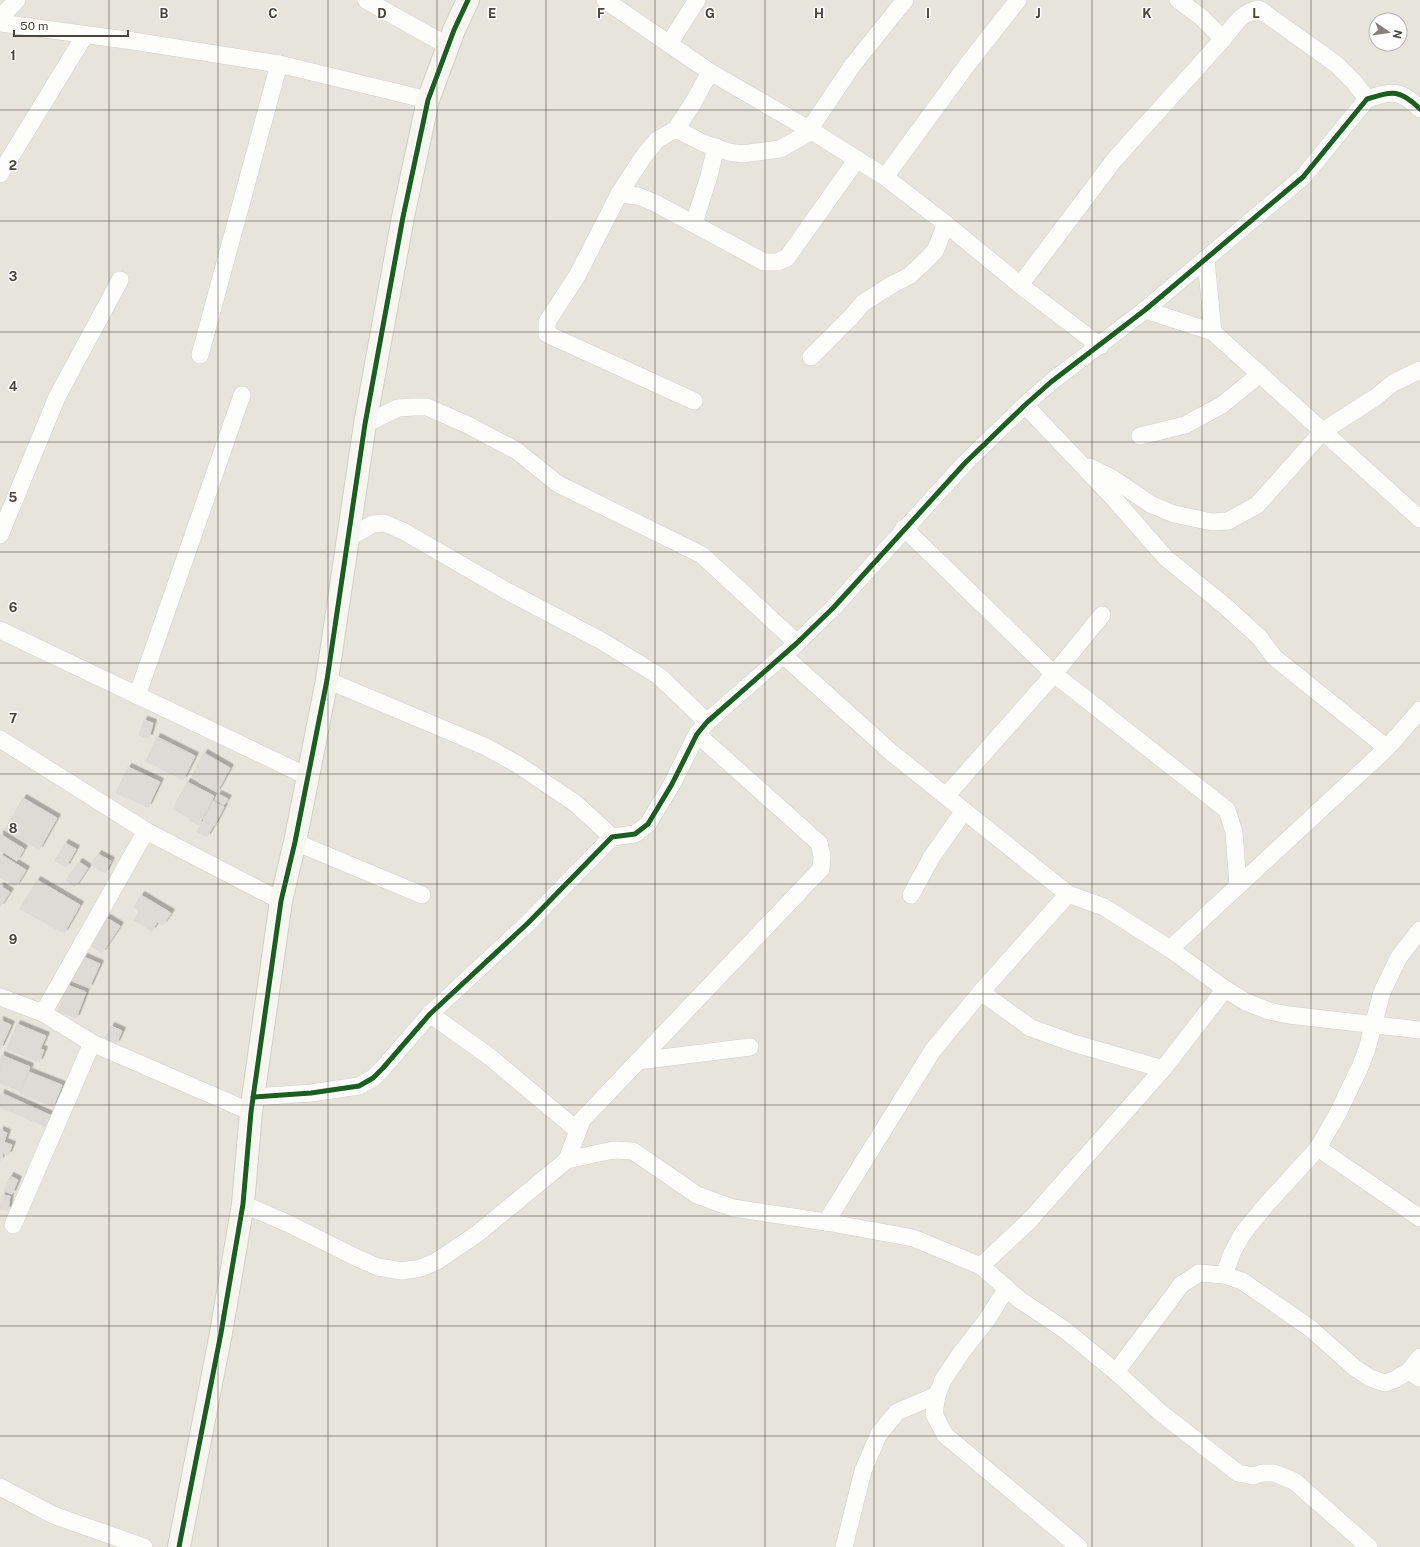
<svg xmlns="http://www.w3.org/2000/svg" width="1420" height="1547" viewBox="0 0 1420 1547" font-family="'Public Sans',sans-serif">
  <defs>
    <filter id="shadow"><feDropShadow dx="3.5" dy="-3.5" stdDeviation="0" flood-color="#0004"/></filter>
  </defs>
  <rect width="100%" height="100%" fill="#f4f2ee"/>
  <path fill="#e7e4dc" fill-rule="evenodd" d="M0,0H1420V1547H0ZM1376,20H1400V44H1376Z"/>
  <g fill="#dedbd6" stroke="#dcd9d4" filter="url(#shadow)">
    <polygon points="144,720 153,723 149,738 139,735"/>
    <polygon points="157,737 195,756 183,780 146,761"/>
    <polygon points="204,753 230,768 217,792 198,782 199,780 192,776"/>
    <polygon points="128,767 160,782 148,807 116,793"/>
    <polygon points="187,782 214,796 199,825 189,820 190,818 173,809"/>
    <polygon points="218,794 228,799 224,805 215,800"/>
    <polygon points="23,798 57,818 39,850 5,830"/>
    <polygon points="213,801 224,807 214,826 203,820"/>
    <polygon points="203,821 213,826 207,837 197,831"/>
    <polygon points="0,834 24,849 17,861 0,850"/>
    <polygon points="65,843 76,849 66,867 55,861"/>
    <polygon points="0,854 26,870 16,886 0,877"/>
    <polygon points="98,854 111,861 105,873 91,865"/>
    <polygon points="79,862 88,868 75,887 66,880"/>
    <polygon points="37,880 80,905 64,933 20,909"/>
    <polygon points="0,886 10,892 0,907"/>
    <polygon points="141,895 171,913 163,925 157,922 152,931 134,920 139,911 134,907"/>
    <polygon points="107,918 120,926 102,953 90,945"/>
    <polygon points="84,957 100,964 89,988 73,981"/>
    <polygon points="67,985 86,992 76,1018 58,1011"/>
    <polygon points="0,1020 11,1025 0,1049"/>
    <polygon points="17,1024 46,1036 40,1049 44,1050 39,1062 7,1049"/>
    <polygon points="111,1026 122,1031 116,1044 105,1039"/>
    <polygon points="1,1055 30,1067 20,1091 0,1083"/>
    <polygon points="29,1072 62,1085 53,1107 20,1093"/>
    <polygon points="1,1093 52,1116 47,1127 0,1107"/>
    <polygon points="0,1130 7,1133 4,1142 12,1145 8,1155 3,1153 0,1161"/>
    <polygon points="10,1176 18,1180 12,1194 4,1191"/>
    <polygon points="2,1195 10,1196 8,1210 0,1209"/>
  </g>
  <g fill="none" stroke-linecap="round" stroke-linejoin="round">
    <g stroke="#d2d0cb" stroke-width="18">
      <g id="street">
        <polyline points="366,0 448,46"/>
        <polyline points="605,0 710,72 812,131 885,177 946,224 1020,285 1100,346"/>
        <polyline points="0,18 17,0"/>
        <polyline points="0,23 133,41 279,64 428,100"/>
        <path d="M1223,39C1234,26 1241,12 1259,9L1336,64L1354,82L1367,99"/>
        <polyline points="669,44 697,0"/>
        <polyline points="676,129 703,143 729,152 742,154 780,149 812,131"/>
        <polyline points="809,130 852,66 905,0"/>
        <polyline points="0,174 85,35"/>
        <polyline points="885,177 967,65 1018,0"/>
        <polyline points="619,194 638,196 655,203 764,262 777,262 787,258 857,159"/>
        <polyline points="694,223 709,176 716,147"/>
        <polyline points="1206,260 1213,332"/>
        <polyline points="1020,285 1115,159 1223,39 1201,17 1178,0"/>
        <polyline points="1145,310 1213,332 1420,519"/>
        <polyline points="200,355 279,64"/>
        <polyline points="811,357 851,317 863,303 893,284 909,276 921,265 935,251 946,224"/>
        <polyline points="694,401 547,334 547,322 577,276 619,194 643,157 657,140 676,129 693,103 710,72"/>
        <polyline points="1025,405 1116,501 1166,558 1225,606 1259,637 1274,657 1387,748"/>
        <polyline points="365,424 398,408 413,407 427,407 468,425 517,451 558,484 702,555 797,643"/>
        <polyline points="1140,436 1185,425 1222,405 1260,374"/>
        <polyline points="1090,467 1112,478 1152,505 1174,514 1212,522 1228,521 1257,505 1323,431 1376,397 1393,383 1420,370"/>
        <polyline points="904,528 1054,674 1227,810 1234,832 1238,886"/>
        <polyline points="0,535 57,397 120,280"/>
        <polyline points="348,538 373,524 384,523 403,531 505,590 600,640 659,676 707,722"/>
        <polyline points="0,630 307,776"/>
        <polyline points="783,655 892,753 1068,894 1104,907 1170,949 1225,989 1246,1002 1269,1011 1289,1015 1420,1030"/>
        <polyline points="327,680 484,746 517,764 575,803 612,837"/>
        <polyline points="137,696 242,395"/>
        <polyline points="0,739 146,831 281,901"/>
        <polyline points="946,796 1054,674 1102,615"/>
        <polyline points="295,842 422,895"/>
        <polyline points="911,895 931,858 964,811"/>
        <polyline points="1170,949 1387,748 1420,710"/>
        <polyline points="981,992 1031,1028 1073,1043 1163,1069"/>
        <polyline points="0,997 43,1013 92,1043 251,1112"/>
        <polyline points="43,1013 146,831"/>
        <polyline points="430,1014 490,1057 577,1130"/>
        <polyline points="638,1061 750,1047"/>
        <path d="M253,1097L311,1093L359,1086L373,1078L383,1068L430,1014L528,923L612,837L635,834L648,824L672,784L697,734L707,722L797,643L834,607L965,463L1025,405L1051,382L1145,310L1303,177L1367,99C1393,91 1400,89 1420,109"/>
        <polyline points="1318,1148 1420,1218"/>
        <polyline points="567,1160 582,1120 821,869 822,856 819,843 697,734"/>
        <polyline points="243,1204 289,1224 357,1258 378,1267 402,1271 421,1268 437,1261 477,1234 567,1160 613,1150 633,1151 697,1195 733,1208 826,1222 913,1238 981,1266 1020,1300 1065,1330 1116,1372 1161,1413 1238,1473 1253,1476 1262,1473 1274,1473 1294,1481 1369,1547"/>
        <polyline points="826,1222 933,1050 981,992 1068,894"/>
        <polyline points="13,1225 92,1043"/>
        <polyline points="981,1266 1030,1220 1163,1069 1225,989"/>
        <polyline points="1224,1275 1232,1253 1243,1233 1266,1205 1318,1148 1338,1113 1360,1067 1367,1049 1382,992 1399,957 1420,930"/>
        <polyline points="1007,1288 986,1321 961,1353 943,1380 937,1395 934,1414 945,1435 1079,1547"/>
        <polyline points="1420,1357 1409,1371 1420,1378"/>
        <polyline points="1116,1372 1181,1285 1199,1273 1224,1275 1242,1281 1310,1328 1355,1368 1370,1378 1385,1383 1396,1379 1409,1371"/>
        <polyline points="0,1487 53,1515 144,1547"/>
        <polyline points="844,1547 863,1471 879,1434 897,1412 937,1395"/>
      </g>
    </g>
    <g stroke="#d3cfc5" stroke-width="24">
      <polyline id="secondary" points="179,1547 221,1333 243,1204 251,1112 281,901 295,842 327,680 365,424 403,217 428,100 454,30 468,0"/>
    </g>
    <use href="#street" stroke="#fdfdfc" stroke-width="17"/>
    <use href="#secondary" stroke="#f7f6f1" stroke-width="22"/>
    <g stroke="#fff" stroke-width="8">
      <g id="cycleway">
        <path d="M253,1097L311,1093L359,1086L373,1078L383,1068L430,1014L528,923L612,837L635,834L648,824L672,784L697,734L707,722L797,643L834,607L965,463L1025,405L1051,382L1145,310L1303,177L1367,99C1393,91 1400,89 1420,109"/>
        <polyline points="179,1547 221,1333 243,1204 251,1112 281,901 295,842 327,680 365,424 403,217 428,100 454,30 468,0"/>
      </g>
    </g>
    <use href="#cycleway" stroke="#1b5e20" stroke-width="5"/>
  </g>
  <path fill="none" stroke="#4b4439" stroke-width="1" stroke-opacity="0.55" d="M109,0V1547M218,0V1547M328,0V1547M437,0V1547M546,0V1547M655,0V1547M765,0V1547M874,0V1547M983,0V1547M1092,0V1547M1202,0V1547M1311,0V1547M0,110H1420M0,221H1420M0,332H1420M0,442H1420M0,552H1420M0,663H1420M0,774H1420M0,884H1420M0,994H1420M0,1105H1420M0,1216H1420M0,1326H1420M0,1436H1420"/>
  <g font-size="13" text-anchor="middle" font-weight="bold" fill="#4b4439" stroke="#fff" stroke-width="3" stroke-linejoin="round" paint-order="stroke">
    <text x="164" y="18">B</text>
    <text x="273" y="18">C</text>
    <text x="382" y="18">D</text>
    <text x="492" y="18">E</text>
    <text x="601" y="18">F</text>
    <text x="710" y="18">G</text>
    <text x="819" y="18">H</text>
    <text x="928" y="18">I</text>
    <text x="1038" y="18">J</text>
    <text x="1147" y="18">K</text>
    <text x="1256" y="18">L</text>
    <text x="13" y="60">1</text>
    <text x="13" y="170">2</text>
    <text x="13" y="281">3</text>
    <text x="13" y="391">4</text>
    <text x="13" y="502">5</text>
    <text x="13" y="612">6</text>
    <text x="13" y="723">7</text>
    <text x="13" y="833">8</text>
    <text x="13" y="944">9</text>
  </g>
  <g transform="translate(1388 32) rotate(103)"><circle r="19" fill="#ffffff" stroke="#b7b4b0"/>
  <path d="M0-3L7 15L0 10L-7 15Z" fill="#868178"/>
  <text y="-6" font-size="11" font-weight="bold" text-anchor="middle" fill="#4b4439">N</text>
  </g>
  <path d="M14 30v6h114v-6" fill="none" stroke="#4b4439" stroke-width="2"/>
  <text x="20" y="30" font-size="12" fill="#4b4439" stroke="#ffffff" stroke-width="3" paint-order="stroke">50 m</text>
</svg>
